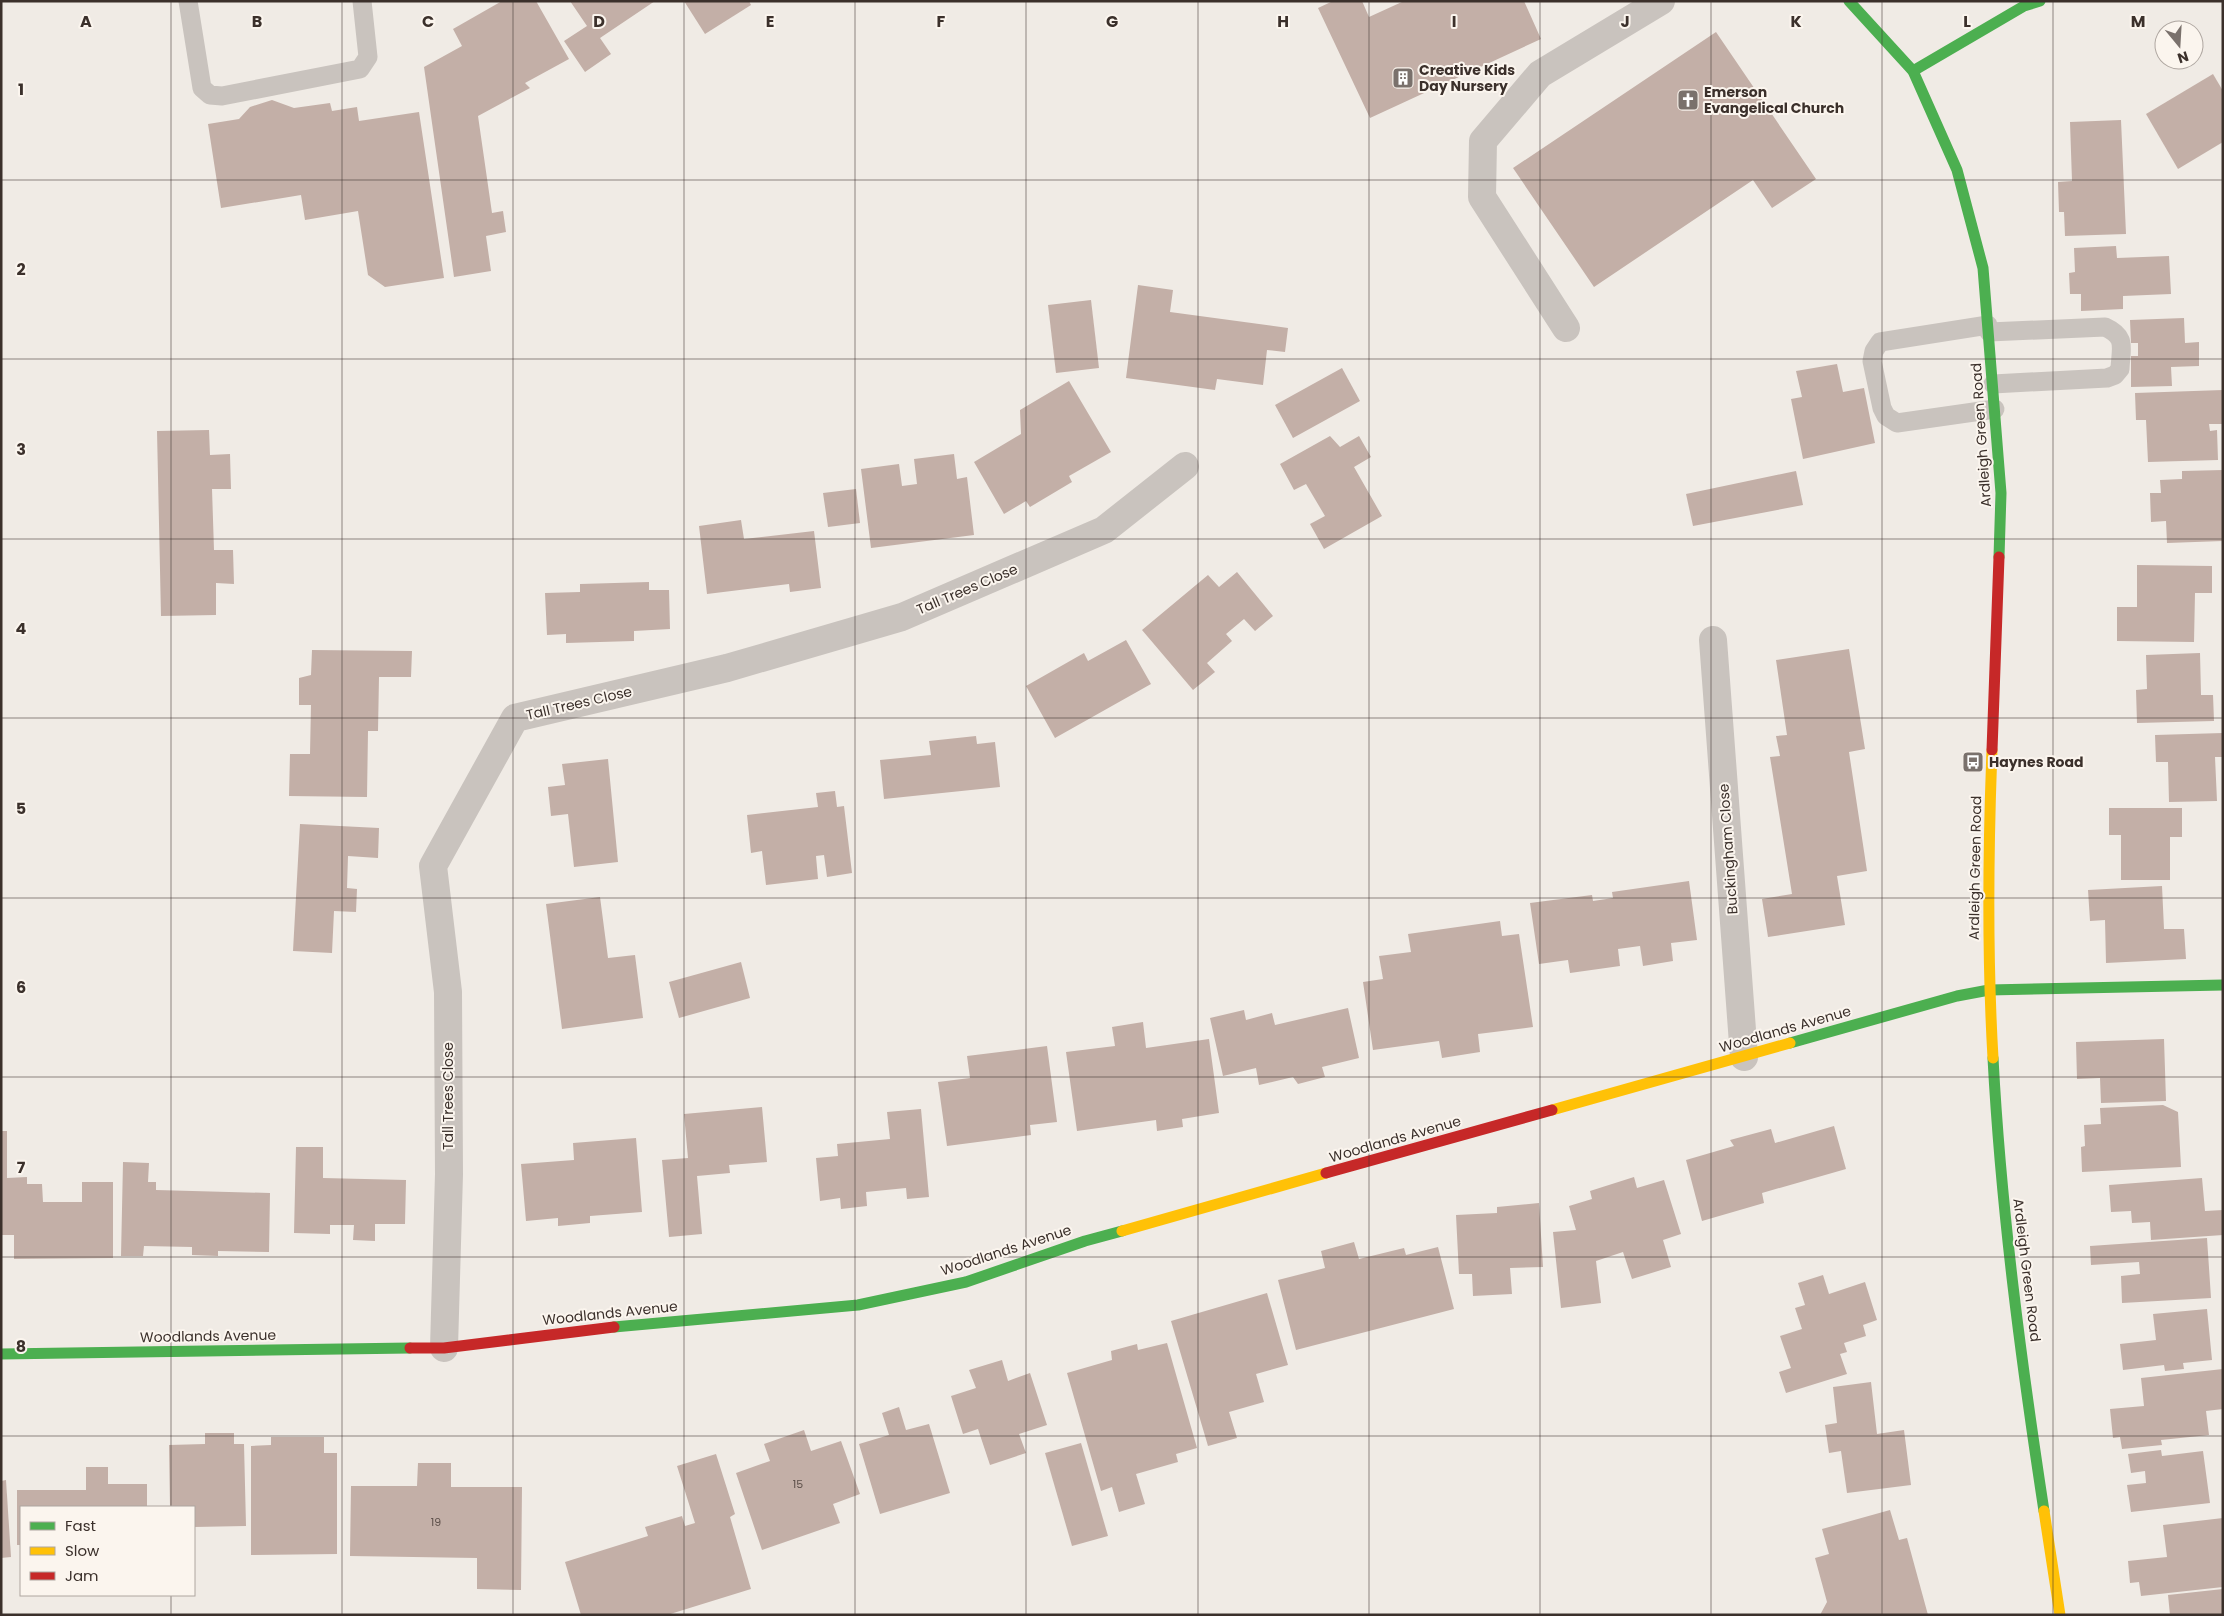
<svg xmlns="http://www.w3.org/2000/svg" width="2224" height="1616" viewBox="0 0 2224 1616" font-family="Poppins,sans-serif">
  <rect width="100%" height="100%" fill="#f0ebe5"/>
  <g fill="#c3afa7">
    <polygon points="502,1 536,1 569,59 525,83 530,88 478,116 492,213 503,211 506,232 486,236 491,271 454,277 424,67 462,46 453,29"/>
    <polygon points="570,1 655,1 600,38 611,54 585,72 564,41 587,26"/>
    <polygon points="684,1 749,1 751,5 705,34"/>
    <polygon points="1333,1 1362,1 1369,17 1404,1 1524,1 1541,39 1370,118 1318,8"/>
    <polygon points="1716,32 1816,179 1772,208 1753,180 1594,287 1513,168"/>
    <polygon points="2213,74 2223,91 2223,142 2178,169 2146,114"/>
    <polygon points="272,100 294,108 330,103 332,111 357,107 359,121 419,112 444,278 385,287 368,275 358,211 305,220 301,195 221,208 208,124 239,119 250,107"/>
    <polygon points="2121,120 2126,234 2065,236 2064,212 2059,212 2058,182 2072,181 2070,122"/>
    <polygon points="2116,246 2117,258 2169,256 2171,294 2123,296 2123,309 2081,311 2081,294 2070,294 2069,273 2075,272 2074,248"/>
    <polygon points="1138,285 1173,290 1170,312 1288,328 1285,352 1267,350 1263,385 1217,379 1215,390 1126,378"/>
    <polygon points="1091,300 1099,368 1056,373 1048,305"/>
    <polygon points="2184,318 2185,343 2199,342 2199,366 2171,367 2172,386 2131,387 2131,356 2138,356 2138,343 2131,343 2130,320"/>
    <polygon points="1837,364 1843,392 1864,388 1875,443 1803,459 1791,399 1802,397 1796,371"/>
    <polygon points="1342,368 1360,401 1293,438 1275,405"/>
    <polygon points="1069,381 1111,452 1069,476 1072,482 1030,507 1026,501 1004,514 974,462 1021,434 1020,410"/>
    <polygon points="2223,390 2223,424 2209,424 2210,431 2217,430 2218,460 2148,462 2146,420 2136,420 2135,393"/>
    <polygon points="209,430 210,455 230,454 231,489 212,489 214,550 233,550 234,584 216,583 216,615 161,616 157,431"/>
    <polygon points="1330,436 1340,447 1359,436 1371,457 1354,467 1382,516 1324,549 1310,524 1325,516 1306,484 1294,490 1280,464"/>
    <polygon points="954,454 957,479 967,477 974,535 871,548 861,469 899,464 902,486 917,484 914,459"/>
    <polygon points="2223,470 2223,541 2167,543 2166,521 2151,522 2150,493 2161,493 2160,480 2182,479 2182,471"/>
    <polygon points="1796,471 1803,505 1693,526 1686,494"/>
    <polygon points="856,489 860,523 828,527 823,493"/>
    <polygon points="741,520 744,539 814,531 821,588 790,592 789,584 707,594 699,526"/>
    <polygon points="2137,565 2212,566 2212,593 2195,593 2194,642 2117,641 2117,607 2137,607"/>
    <polygon points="1237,572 1273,616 1255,631 1244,619 1226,634 1232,641 1207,663 1215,672 1193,690 1142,630 1208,575 1219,587"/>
    <polygon points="649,582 649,590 669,590 670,629 634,631 634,641 566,643 566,634 547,635 545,593 580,592 580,584"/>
    <polygon points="1126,640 1151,684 1055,738 1026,686 1084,653 1088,661"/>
    <polygon points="1849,649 1865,749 1849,752 1867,871 1837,876 1845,925 1768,937 1762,899 1792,894 1770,757 1780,756 1776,736 1787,735 1776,660"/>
    <polygon points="312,650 412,651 411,677 379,677 378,731 368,731 367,797 289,796 290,754 310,754 311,705 299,705 299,678 311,675"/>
    <polygon points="2200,653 2201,695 2213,695 2214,721 2137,723 2136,690 2147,689 2146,655"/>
    <polygon points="2223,733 2223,757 2215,757 2217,801 2169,802 2168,762 2156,762 2155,735"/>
    <polygon points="976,736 977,744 995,742 1000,787 884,799 880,760 931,755 929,741"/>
    <polygon points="608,759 618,862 574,867 568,814 551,816 548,787 565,785 562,764"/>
    <polygon points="835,791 837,807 844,806 852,873 827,877 824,855 816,856 818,879 766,885 762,851 751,853 747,815 818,807 816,793"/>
    <polygon points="2109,808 2182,808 2182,837 2170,837 2170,880 2121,880 2121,835 2109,835"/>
    <polygon points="300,824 379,828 378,858 348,856 347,888 357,889 356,912 334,911 332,953 293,951"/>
    <polygon points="1689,881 1697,940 1671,943 1673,961 1643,966 1640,946 1618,949 1620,966 1570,973 1568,960 1539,964 1530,903 1592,895 1593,901 1613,898 1612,892"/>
    <polygon points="2162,886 2164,929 2184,929 2186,959 2106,963 2105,920 2090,921 2088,890"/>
    <polygon points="600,897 608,958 635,955 643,1018 562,1029 546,904"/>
    <polygon points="1500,921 1502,936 1519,934 1533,1027 1478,1034 1480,1052 1442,1058 1439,1041 1373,1050 1363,982 1383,979 1379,956 1411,952 1408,934"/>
    <polygon points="741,962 750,998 679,1018 669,982"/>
    <polygon points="1348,1008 1359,1058 1322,1067 1325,1077 1298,1084 1293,1077 1259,1085 1256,1068 1223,1076 1210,1018 1244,1010 1246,1020 1272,1013 1275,1025"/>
    <polygon points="1143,1022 1146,1048 1209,1039 1219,1113 1182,1119 1183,1127 1157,1131 1156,1120 1077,1131 1066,1052 1115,1046 1112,1027"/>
    <polygon points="2164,1039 2166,1101 2101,1103 2100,1078 2077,1079 2076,1042"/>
    <polygon points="1047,1046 1057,1122 1030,1125 1031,1135 947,1146 938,1082 970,1078 967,1056"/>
    <polygon points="2163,1105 2178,1112 2181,1167 2082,1172 2081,1147 2085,1146 2084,1125 2101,1124 2100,1108"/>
    <polygon points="762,1107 767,1162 729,1165 730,1173 697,1176 702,1234 669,1237 662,1160 688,1158 684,1114"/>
    <polygon points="921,1109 929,1197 907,1199 906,1188 866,1192 867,1206 841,1209 840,1198 820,1201 816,1158 838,1156 837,1144 890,1139 887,1112"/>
    <polygon points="1834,1126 1846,1169 1762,1193 1764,1203 1702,1221 1686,1160 1734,1146 1730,1140 1771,1129 1775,1143"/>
    <polygon points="1,1131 7,1131 7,1178 27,1177 27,1184 42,1184 43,1202 82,1202 82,1182 113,1182 113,1258 14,1259 14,1235 1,1235"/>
    <polygon points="636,1138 642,1212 590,1216 590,1223 558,1226 558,1218 526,1221 521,1164 574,1160 573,1143"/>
    <polygon points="296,1147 323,1147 323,1178 406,1180 405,1224 375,1224 375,1241 353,1240 354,1225 330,1225 330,1234 294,1233"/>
    <polygon points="123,1162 149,1163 148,1182 156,1182 156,1190 270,1193 269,1252 218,1251 218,1256 192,1255 192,1247 144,1246 143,1256 121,1256"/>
    <polygon points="1634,1177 1637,1188 1664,1180 1681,1234 1663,1240 1671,1267 1632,1279 1623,1252 1596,1261 1601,1303 1561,1308 1553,1232 1576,1230 1569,1206 1592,1199 1590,1191"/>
    <polygon points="2202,1178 2205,1211 2223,1210 2223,1235 2151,1240 2150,1222 2132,1223 2131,1211 2111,1212 2109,1185"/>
    <polygon points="1539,1203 1543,1267 1510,1268 1512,1294 1473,1296 1472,1274 1459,1274 1456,1215 1497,1213 1497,1207"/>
    <polygon points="2207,1238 2211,1298 2122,1303 2121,1276 2140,1274 2139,1262 2091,1265 2090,1246"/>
    <polygon points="1354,1242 1359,1259 1404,1248 1406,1255 1438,1247 1454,1309 1296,1350 1278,1280 1325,1268 1321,1251"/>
    <polygon points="1823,1275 1829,1294 1865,1282 1877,1320 1863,1325 1866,1336 1844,1343 1847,1352 1840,1354 1847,1374 1786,1393 1779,1372 1791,1368 1780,1336 1802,1329 1795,1308 1805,1305 1798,1283"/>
    <polygon points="1267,1293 1288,1365 1256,1374 1264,1402 1229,1412 1237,1438 1208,1446 1171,1321"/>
    <polygon points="2207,1309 2212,1360 2183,1363 2184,1369 2165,1371 2164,1365 2123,1370 2120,1344 2156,1340 2153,1314"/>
    <polygon points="1167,1343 1197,1448 1176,1454 1178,1462 1136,1474 1145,1504 1119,1512 1112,1487 1101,1491 1067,1373 1112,1360 1111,1351 1137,1344 1138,1350"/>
    <polygon points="1002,1360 1008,1381 1030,1373 1047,1425 1019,1434 1026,1453 990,1465 978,1429 963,1434 951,1396 976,1388 969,1370"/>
    <polygon points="2223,1369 2223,1409 2206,1411 2209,1435 2161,1440 2162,1445 2122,1449 2120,1437 2113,1438 2110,1409 2144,1406 2141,1378"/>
    <polygon points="1871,1382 1877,1434 1904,1430 1911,1485 1847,1493 1841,1451 1829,1453 1825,1425 1837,1423 1833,1387"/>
    <polygon points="899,1407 906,1430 929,1424 950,1493 880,1514 859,1444 889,1435 882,1413"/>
    <polygon points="804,1430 811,1451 841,1441 860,1494 833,1504 840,1523 762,1550 736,1473 770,1461 764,1444"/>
    <polygon points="205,1433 234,1433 234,1444 244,1444 246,1526 194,1527 194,1507 170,1507 169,1445 205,1444"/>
    <polygon points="271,1437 324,1437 324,1453 337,1453 337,1554 251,1555 251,1446 271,1445"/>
    <polygon points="1081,1443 1108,1536 1072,1546 1045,1453"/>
    <polygon points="2161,1450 2162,1456 2203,1451 2210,1503 2131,1512 2127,1485 2146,1483 2145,1471 2131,1473 2128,1454"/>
    <polygon points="716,1454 735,1514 730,1517 751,1589 667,1615 581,1615 565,1562 648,1536 645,1527 682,1516 685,1526 695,1523 677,1466"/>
    <polygon points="418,1463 451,1463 451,1487 522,1487 521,1590 477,1589 477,1558 350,1556 351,1486 417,1486"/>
    <polygon points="86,1467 108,1467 108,1484 147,1484 147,1507 21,1507 21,1545 17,1545 17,1490 86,1490"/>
    <polygon points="6,1480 11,1557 1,1558 1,1481"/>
    <polygon points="1890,1510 1899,1540 1907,1538 1928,1615 1820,1615 1827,1602 1815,1558 1829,1554 1822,1529"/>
    <polygon points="2223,1518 2223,1587 2141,1596 2139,1582 2130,1583 2128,1561 2167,1557 2163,1525"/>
    <polygon points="2223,1589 2223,1615 2170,1615 2168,1595"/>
  </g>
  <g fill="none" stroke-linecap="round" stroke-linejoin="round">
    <g stroke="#c9c3be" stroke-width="19">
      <polyline points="188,1 202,88 210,95 222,96 360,69 368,57 362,1"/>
      <polyline points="1988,325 1880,342 1874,351 1872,361 1882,408 1886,416 1897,423 1995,409"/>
      <path d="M1989,332L2105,327C2127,337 2121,347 2120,369L2115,375L2107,378L1993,384"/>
    </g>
    <g stroke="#c9c3be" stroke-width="28">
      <polyline points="1566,328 1482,197 1483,141 1540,74 1661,1"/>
      <polyline points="1713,640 1744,1057"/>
      <polyline points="444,1348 449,1174 448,992 433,866 515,718 727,668 902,617 1104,530 1185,466"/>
    </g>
    <g stroke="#4caf50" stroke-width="11">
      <polyline points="1849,1 1913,71 1957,170 1983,268 2001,493 1999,557"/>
      <polyline points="1913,71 2024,6 2040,1"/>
      <polyline points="1790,1043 1957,996 1989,990 2223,985"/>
      <path d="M1993,1058C2001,1210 2021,1360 2044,1511"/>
      <polyline points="614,1327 858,1305 966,1282 1085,1241 1122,1231"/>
      <polyline points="1,1354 410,1348"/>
    </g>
    <g stroke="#ffc107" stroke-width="11">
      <path d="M1992,750C1988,853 1987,955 1993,1058"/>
      <polyline points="1552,1110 1790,1043"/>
      <polyline points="1122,1231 1326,1173"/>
      <polyline points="2044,1511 2060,1615"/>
    </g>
    <g stroke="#c62828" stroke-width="11">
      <polyline points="1992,750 1999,557"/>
      <polyline points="1326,1173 1552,1110"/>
      <polyline points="410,1348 444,1348 614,1327"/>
    </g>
  </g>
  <path fill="none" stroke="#3b302b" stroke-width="1" stroke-opacity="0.55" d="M171,1V1507M342,1V1615M513,1V1615M684,1V1615M855,1V1615M1026,1V1615M1198,1V1615M1369,1V1615M1540,1V1615M1711,1V1615M1882,1V1615M2053,1V1615M1,180H2223M1,359H2223M1,539H2223M1,718H2223M1,898H2223M1,1077H2223M1,1257H2223M1,1436H2223M171,1595V1615"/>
  <defs>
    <g id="building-square" transform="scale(1.125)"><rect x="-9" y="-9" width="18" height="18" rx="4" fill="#7a716c" stroke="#fbf5ee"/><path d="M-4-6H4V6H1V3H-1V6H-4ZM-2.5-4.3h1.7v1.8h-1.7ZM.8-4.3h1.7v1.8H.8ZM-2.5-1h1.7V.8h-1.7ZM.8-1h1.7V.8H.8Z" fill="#fff"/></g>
    <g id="church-square" transform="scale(1.125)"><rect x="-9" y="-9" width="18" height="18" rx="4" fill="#7a716c" stroke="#fbf5ee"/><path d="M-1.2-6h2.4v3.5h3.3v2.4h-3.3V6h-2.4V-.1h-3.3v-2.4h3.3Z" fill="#fff"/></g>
    <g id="bus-square" transform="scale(1.125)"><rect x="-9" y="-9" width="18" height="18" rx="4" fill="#7a716c" stroke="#fbf5ee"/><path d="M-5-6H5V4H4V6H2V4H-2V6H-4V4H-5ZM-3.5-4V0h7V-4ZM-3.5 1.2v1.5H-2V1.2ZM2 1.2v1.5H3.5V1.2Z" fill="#fff"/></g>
  </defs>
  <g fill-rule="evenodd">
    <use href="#building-square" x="1403" y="78"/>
    <use href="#church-square" x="1688" y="100"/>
    <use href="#bus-square" x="1973" y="762"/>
  </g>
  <g text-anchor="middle" stroke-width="4" stroke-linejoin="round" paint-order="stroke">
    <g font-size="11" fill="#5d504a">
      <text x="798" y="1488">15</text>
      <text x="436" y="1526">19</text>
    </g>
    <g font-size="14" font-weight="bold" fill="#3b302b" stroke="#fbf5ee" text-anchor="start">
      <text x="1419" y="75">Creative Kids<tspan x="1419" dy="16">Day Nursery</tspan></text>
      <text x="1704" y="97">Emerson<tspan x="1704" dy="16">Evangelical Church</tspan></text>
      <text x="1989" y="767">Haynes Road</text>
    </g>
    <g font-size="14" fill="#3b302b" stroke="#fbf5ee">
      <text transform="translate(1981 435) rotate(-94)" y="5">Ardleigh Green Road</text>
      <text transform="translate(967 589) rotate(-23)" y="5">Tall Trees Close</text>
      <text transform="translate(579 703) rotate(-13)" y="5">Tall Trees Close</text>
      <text transform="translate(1728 849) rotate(-94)" y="5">Buckingham Close</text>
      <text transform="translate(1975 868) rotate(-89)" y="5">Ardleigh Green Road</text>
      <text transform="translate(1785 1029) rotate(-16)" y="5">Woodlands Avenue</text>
      <text transform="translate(448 1096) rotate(-90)" y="5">Tall Trees Close</text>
      <text transform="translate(1395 1139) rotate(-16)" y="5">Woodlands Avenue</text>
      <text transform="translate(1006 1250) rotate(-18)" y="5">Woodlands Avenue</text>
      <text transform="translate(2027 1270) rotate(83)" y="5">Ardleigh Green Road</text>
      <text transform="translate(610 1313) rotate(-6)" y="5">Woodlands Avenue</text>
      <text transform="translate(208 1336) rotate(-1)" y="5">Woodlands Avenue</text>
    </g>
  </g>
  <g font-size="16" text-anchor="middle" font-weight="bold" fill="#3b302b" stroke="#fbf5ee" stroke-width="4" stroke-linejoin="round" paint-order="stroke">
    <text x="86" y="27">A</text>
    <text x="257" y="27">B</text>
    <text x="428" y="27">C</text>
    <text x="599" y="27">D</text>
    <text x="770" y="27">E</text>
    <text x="941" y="27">F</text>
    <text x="1112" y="27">G</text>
    <text x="1283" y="27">H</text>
    <text x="1454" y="27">I</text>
    <text x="1625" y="27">J</text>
    <text x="1796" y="27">K</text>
    <text x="1967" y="27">L</text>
    <text x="2138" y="27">M</text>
    <text x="21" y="95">1</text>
    <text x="21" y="275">2</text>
    <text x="21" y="455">3</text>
    <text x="21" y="634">4</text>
    <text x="21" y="814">5</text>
    <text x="21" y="993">6</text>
    <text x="21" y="1173">7</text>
    <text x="21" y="1352">8</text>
  </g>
  <rect width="2224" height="1616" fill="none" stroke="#3b302b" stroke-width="5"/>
  <rect x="20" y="1506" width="175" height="90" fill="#fbf5ee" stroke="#aea6a0"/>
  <rect x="30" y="1522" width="25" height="8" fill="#4caf50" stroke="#aea6a0"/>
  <text x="65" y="1531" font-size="15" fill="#3b302b">Fast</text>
  <rect x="30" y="1547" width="25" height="8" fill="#ffc107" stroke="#aea6a0"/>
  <text x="65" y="1556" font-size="15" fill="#3b302b">Slow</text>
  <rect x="30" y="1572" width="25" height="8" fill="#c62828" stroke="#aea6a0"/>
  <text x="65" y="1581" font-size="15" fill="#3b302b">Jam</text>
  <g transform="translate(2179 45) rotate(162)"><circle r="24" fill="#fbf5ee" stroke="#aea6a0"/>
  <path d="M0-4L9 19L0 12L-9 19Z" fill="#7a716c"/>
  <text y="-8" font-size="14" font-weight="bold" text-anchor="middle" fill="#3b302b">N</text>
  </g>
</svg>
